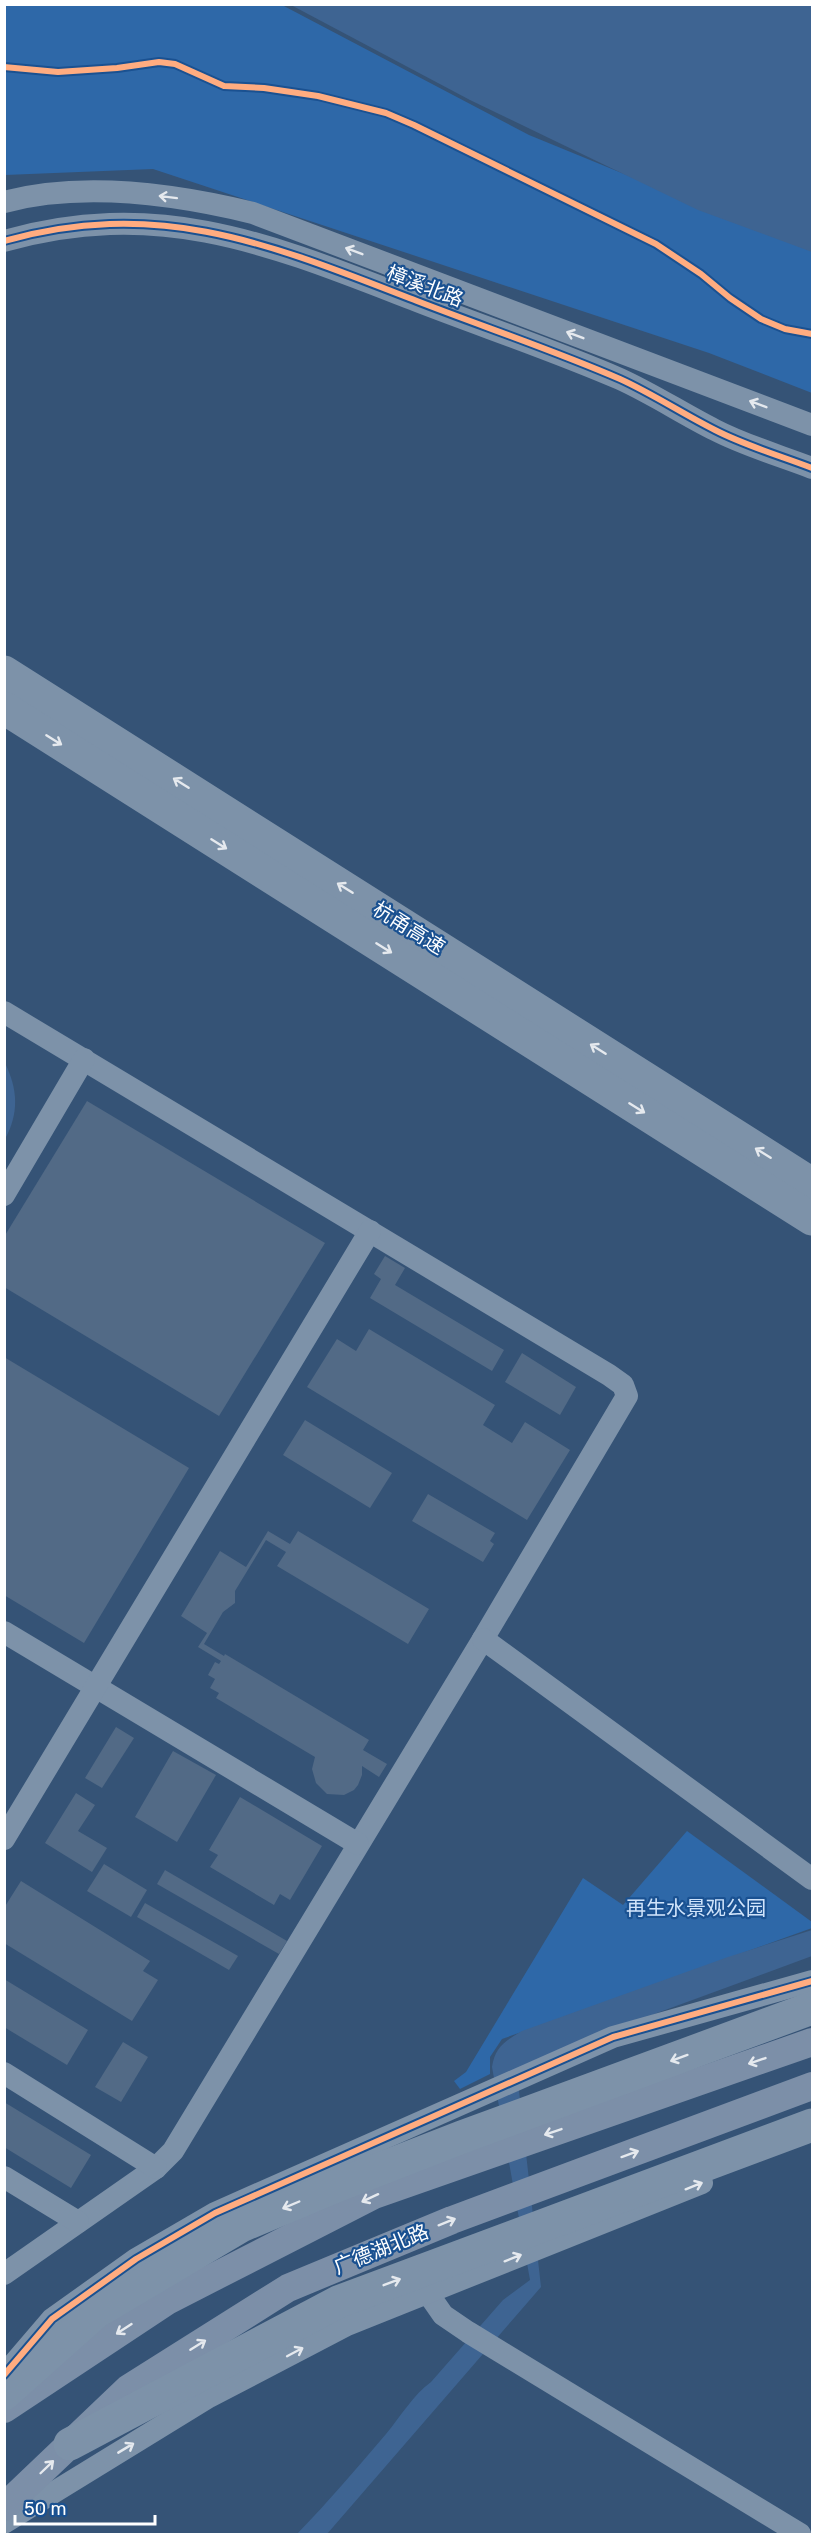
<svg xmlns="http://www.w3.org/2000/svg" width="817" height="2539" viewBox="0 0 817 2539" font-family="Rubik,'Noto Sans SC',sans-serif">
  <rect width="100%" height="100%" fill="#355376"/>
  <g fill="#2e68a8">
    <polygon points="4,5 282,5 529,135 812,251 812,393 709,353 153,169 5,175"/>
    <polygon points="687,1831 812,1922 812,1928 502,2039 490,2057 490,2074 460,2089 454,2081 466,2072 583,1878 623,1905"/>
  </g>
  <g fill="#3e6492">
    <polygon points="291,5 812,5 812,252 698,210 470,100"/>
    <path d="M5,1063C18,1090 19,1113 5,1139Z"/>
    <path d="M812,1930V1956L657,2013L517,2073L541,2287L327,2534H297C328,2502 357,2468 386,2434C401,2416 413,2395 431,2382L503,2300L530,2280L492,2067C495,2047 505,2041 522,2031L728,1957Z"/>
  </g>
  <g fill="#526a86">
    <polygon points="87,1101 325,1243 219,1416 4,1287 4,1237"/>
    <polygon points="385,1256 405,1268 395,1285 504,1350 492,1371 370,1298 381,1279 374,1274"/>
    <polygon points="369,1329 495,1405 483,1425 512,1443 525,1422 570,1450 527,1520 307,1387 337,1339 356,1351"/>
    <polygon points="522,1353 576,1387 560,1415 505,1382"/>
    <polygon points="4,1357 189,1468 84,1643 4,1595"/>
    <polygon points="305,1420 392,1473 370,1508 283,1455"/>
    <polygon points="428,1494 495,1533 490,1541 494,1544 483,1562 412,1521"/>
    <polygon points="268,1531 290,1544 298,1531 429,1609 408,1644 277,1566 286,1552 266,1540 235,1591 235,1603 223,1612 204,1644 224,1656 225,1654 369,1740 363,1750 387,1764 379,1777 362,1766 362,1775 358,1785 354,1790 344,1795 327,1794 316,1783 312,1769 315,1757 216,1698 219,1693 210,1688 215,1679 208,1675 215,1662 219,1664 221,1661 198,1647 207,1633 181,1616 220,1551 246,1567"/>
    <polygon points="116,1727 134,1738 102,1788 85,1778"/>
    <polygon points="173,1751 216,1775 177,1842 135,1817"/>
    <polygon points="76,1793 95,1805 78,1831 107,1848 92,1872 45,1843"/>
    <polygon points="240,1797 322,1846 290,1900 280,1894 274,1905 210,1867 218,1855 209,1850"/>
    <polygon points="104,1864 147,1890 131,1917 87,1891"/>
    <polygon points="165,1870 287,1941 279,1954 157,1884"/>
    <polygon points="21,1881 150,1961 143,1971 158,1980 132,2021 4,1943 4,1908"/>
    <polygon points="145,1903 238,1956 229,1970 137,1917"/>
    <polygon points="4,1979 88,2030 67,2065 4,2027"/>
    <polygon points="123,2042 148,2057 121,2102 95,2087"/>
    <polygon points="4,2102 91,2155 71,2188 4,2147"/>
  </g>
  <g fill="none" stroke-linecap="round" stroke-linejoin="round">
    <g stroke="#7d92a9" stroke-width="22">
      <path d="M4,202C83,181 175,194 253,213L812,425"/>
      <path d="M4,241C161,197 272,245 417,301C484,327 553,350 620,379C653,394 683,414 715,430C746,446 781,456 812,468"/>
      <polyline points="4,1012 609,1375 623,1385 627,1396 483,1639 173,2151 156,2168 4,2274"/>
      <polyline points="4,1195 84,1059"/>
      <polyline points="4,1632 358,1844"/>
      <polyline points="483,1639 812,1879"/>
      <polyline points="4,1839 370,1231"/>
      <polyline points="4,2073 156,2168"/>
      <polyline points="4,2177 78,2222"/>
      <polyline points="427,2292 443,2315 468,2332 800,2534"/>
      <polyline points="4,2375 52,2319 136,2259 215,2213 613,2037 812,1981"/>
      <polyline points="4,2523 209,2397 347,2325 702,2183"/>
    </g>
    <g stroke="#7c8fa8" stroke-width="28">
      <polyline points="4,2409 167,2301 374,2195 812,2042"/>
      <polyline points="4,2507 129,2388 288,2288 452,2220 812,2086"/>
    </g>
    <g stroke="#7d92a9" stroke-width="33">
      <polyline points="4,672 812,1184"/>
      <polyline points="4,708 812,1219"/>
      <polyline points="4,2394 96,2312 241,2226 336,2186 462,2137 812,2008"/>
      <polyline points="70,2444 338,2302 812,2125"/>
    </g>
    <g stroke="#1a5191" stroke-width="10">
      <g id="cycleway">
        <polyline points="4,67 58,72 117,68 159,62 175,64 224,86 264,88 318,96 386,113 414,125 656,244 701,274 730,298 761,319 785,329 812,334"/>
        <path d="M4,241C161,197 272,245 417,301C484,327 553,350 620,379C653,394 683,414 715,430C746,446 781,456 812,468"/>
        <polyline points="4,2375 52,2319 136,2259 215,2213 613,2037 812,1981"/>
      </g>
    </g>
    <use href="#cycleway" stroke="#ffac80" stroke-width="6"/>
  </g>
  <defs><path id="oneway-shaft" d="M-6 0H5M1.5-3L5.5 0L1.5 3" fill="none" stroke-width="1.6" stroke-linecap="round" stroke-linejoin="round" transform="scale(1.5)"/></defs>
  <g stroke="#e5e9ee">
    <use href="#oneway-shaft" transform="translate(168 197) rotate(-173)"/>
    <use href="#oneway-shaft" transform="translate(354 251) rotate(-159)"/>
    <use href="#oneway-shaft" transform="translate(575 335) rotate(-159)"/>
    <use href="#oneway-shaft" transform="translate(758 404) rotate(-159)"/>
    <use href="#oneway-shaft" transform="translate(54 740) rotate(32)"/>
    <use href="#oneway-shaft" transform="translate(181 783) rotate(-148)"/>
    <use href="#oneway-shaft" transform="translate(219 844) rotate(32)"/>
    <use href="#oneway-shaft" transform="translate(345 888) rotate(-148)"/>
    <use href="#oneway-shaft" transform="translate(384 948) rotate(32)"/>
    <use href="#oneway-shaft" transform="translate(598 1049) rotate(-148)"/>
    <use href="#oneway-shaft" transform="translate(637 1108) rotate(32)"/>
    <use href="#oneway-shaft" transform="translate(763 1153) rotate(-148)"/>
    <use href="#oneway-shaft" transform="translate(679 2058) rotate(160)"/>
    <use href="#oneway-shaft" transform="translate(757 2061) rotate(161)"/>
    <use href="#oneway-shaft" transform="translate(553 2132) rotate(161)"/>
    <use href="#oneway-shaft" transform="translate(630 2154) rotate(-20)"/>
    <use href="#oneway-shaft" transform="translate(694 2186) rotate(-22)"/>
    <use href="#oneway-shaft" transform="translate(370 2198) rotate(155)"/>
    <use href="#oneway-shaft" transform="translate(291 2205) rotate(157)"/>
    <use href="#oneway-shaft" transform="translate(447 2222) rotate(-22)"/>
    <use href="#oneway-shaft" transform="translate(513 2258) rotate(-22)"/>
    <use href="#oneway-shaft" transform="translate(392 2282) rotate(-21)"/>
    <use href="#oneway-shaft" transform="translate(124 2329) rotate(147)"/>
    <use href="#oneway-shaft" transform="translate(198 2345) rotate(-32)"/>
    <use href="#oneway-shaft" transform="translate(295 2352) rotate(-28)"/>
    <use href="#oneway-shaft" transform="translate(126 2448) rotate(-31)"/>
    <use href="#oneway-shaft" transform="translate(47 2467) rotate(-44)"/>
  </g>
  <g text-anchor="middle" stroke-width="4.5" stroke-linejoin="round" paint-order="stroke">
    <g font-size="20" fill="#fff" stroke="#1a5191">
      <text transform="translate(425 286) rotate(21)" y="7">樟溪北路</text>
      <text transform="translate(409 928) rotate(32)" y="7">杭甬高速</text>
      <text transform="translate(381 2249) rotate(-22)" y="7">广德湖北路</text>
    </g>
    <g font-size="20" fill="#d0e4fb" stroke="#1a5191">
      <text x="696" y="1915">再生水景观公园</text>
    </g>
  </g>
  <rect width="817" height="2539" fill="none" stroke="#ffffff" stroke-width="12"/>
  <path d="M15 2515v9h140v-9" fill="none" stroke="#ffffff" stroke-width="3"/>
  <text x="24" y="2515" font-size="18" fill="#ffffff" stroke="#1a5191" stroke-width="4.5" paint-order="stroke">50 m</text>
</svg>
